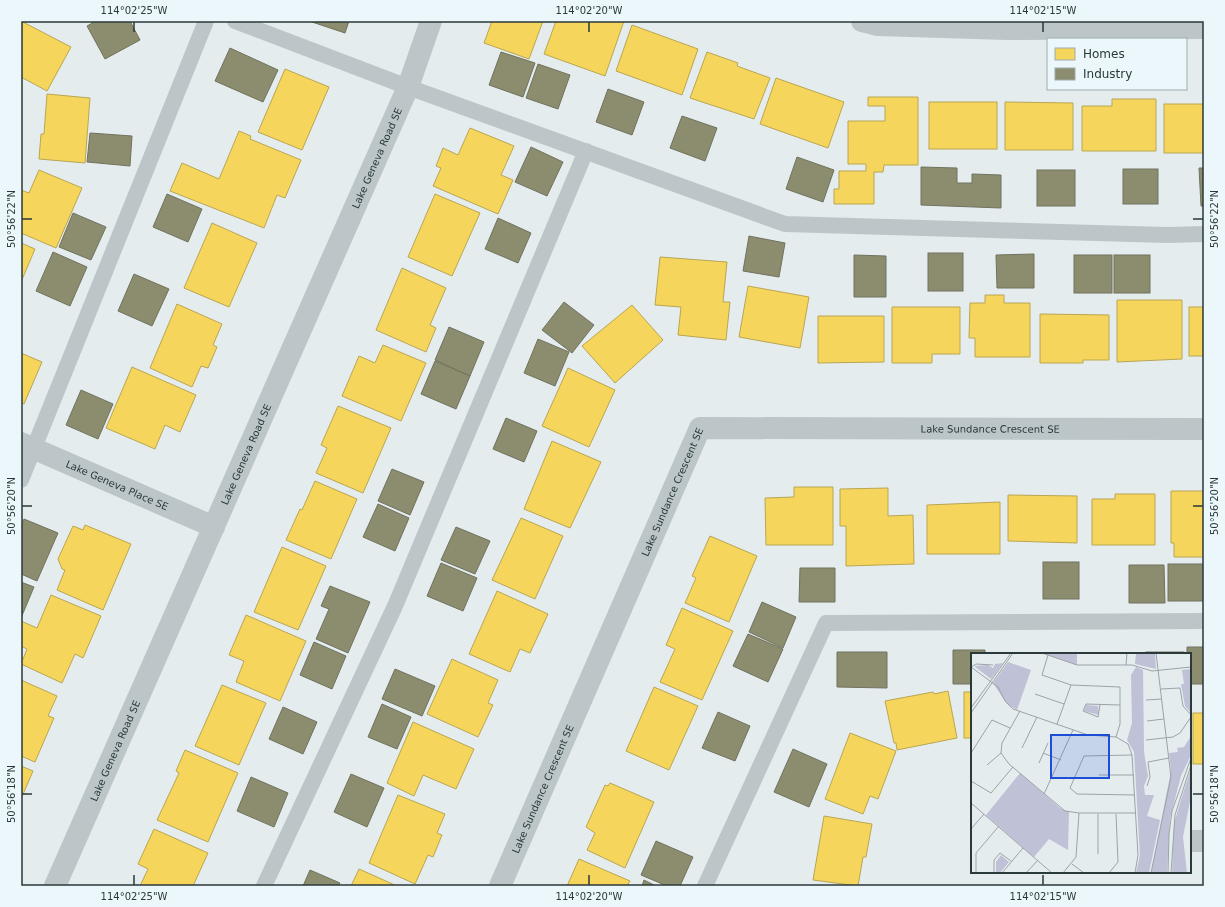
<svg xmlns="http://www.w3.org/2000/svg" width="1225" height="907" viewBox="0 0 1225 907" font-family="'DejaVu Sans',sans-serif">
  <rect width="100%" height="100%" fill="#e4ecee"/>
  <g fill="#f6d55c" stroke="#b9a652">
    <polygon points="21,21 71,47 47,91 21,77"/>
    <polygon points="492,21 543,21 529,59 484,43"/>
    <polygon points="556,21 624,21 605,76 544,54"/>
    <polygon points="632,25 698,49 682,95 616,71"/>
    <polygon points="707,52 738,63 737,66 770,78 754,119 690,98"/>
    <polygon points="285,69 329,87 302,150 258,132"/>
    <polygon points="776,78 844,102 828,148 760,124"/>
    <polygon points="47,94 90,98 85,163 39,159 41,134 44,134"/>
    <polygon points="868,97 918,97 918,165 884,165 883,172 874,172 874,204 834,204 834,189 839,189 839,171 866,171 866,164 848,164 848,121 885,121 885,106 868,106"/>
    <polygon points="1112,99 1156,99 1156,151 1082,151 1082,106 1112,106"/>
    <rect x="929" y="102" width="68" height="47"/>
    <polygon points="1005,102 1073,103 1073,150 1005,150"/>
    <rect x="1164" y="104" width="40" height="49"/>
    <polygon points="470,128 514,146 501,175 513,180 498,214 433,186 441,168 436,166 443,148 458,155"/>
    <polygon points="239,131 251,136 250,139 301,160 285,198 277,195 264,228 170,191 182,163 219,179"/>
    <polygon points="39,170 82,188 56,248 21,233 21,190 29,193"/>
    <polygon points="435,194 480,213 452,276 408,257"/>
    <polygon points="212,223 257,243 229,307 184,288"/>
    <polygon points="21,243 35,249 21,282"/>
    <polygon points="660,257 727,262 723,302 730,302 726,340 678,335 681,307 655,305"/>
    <polygon points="402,268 446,288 430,325 436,328 426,352 376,330"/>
    <polygon points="748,286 809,297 800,348 739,337"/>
    <polygon points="985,295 1004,295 1004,303 1030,303 1030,357 975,357 975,338 969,338 970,303 985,303"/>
    <polygon points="1117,300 1182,300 1182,359 1117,362"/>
    <polygon points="177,304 222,324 213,345 217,347 208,368 201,366 192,387 150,368"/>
    <polygon points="632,305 663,340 615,383 582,346"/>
    <polygon points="892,307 960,307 960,354 932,354 932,363 892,363"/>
    <rect x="1189" y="307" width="15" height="49"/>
    <polygon points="1040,314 1109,315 1109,360 1083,360 1083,363 1040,363"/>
    <polygon points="818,316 884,316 884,362 818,363"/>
    <polygon points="383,345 426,363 401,421 342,396 359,356 375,363"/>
    <polygon points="21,353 42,362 24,404 21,402"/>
    <polygon points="132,367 196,395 180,432 165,425 155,449 106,428"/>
    <polygon points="568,368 615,390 589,447 542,426"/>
    <polygon points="338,406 391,428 363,493 316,473 327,448 321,445"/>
    <polygon points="552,441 601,462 570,528 524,509"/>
    <polygon points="315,481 357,499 331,559 286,540 300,509 302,510"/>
    <polygon points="794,487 833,487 833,545 766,545 765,498 794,497"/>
    <polygon points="888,488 888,516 913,515 914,564 846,566 846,526 840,526 840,489"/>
    <polygon points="1171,491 1204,491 1204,557 1174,557 1174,543 1171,543"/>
    <polygon points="1115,494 1155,494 1155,545 1092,545 1092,499 1115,499"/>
    <polygon points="1008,495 1077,496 1077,543 1008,541"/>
    <polygon points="1000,502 1000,554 927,554 927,505"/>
    <polygon points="521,518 563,536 535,599 492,580"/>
    <polygon points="85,525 131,544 103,610 57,590 65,570 62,569 58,559 73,526 83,530"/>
    <polygon points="710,536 757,556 729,622 685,603 696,578 692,576"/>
    <polygon points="282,547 326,566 298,630 254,612"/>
    <polygon points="497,591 548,614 530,653 520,649 510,672 469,654"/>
    <polygon points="51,595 101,616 83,658 75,654 62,683 21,664 27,649 21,646 21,621 37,628"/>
    <polygon points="682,608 733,631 702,700 660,682 675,649 666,645"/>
    <polygon points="246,615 306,641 280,701 236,682 244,661 229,655"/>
    <polygon points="452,659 498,680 488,703 493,705 478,737 427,714"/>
    <polygon points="21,680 57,696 48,716 54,718 35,762 21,756"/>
    <polygon points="222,685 266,703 239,765 195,746"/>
    <polygon points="654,687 698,706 669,770 626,751"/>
    <polygon points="948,691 957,738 897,750 896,743 894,743 885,701 933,692 934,694"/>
    <rect x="964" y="692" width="8" height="46"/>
    <rect x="1193" y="713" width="11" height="51"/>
    <polygon points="413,722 474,749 456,789 423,775 414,796 387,783"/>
    <polygon points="850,733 896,751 878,799 870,796 863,814 825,799"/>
    <polygon points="185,750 238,773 208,842 157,820 179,773 176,771"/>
    <polygon points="21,766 33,771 21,799"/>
    <polygon points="610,783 654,802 625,868 587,850 595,833 586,827 605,785 608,786"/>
    <polygon points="398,795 445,814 437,833 442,835 433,857 428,855 415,884 369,863"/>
    <polygon points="824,816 872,824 866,857 863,857 858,886 813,880"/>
    <polygon points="154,829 208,853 193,886 140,886 148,869 138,864"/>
    <polygon points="579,859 630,881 627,886 567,886"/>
    <polygon points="359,869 397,886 351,886"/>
  </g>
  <g fill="#8c8c6e" stroke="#6f735e">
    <polygon points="96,21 130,21 140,40 105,59 87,26"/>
    <polygon points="309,21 349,21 345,33"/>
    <polygon points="230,48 278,70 263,102 215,81"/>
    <polygon points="501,52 535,63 523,97 489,85"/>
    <polygon points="538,64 570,75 558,109 526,98"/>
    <polygon points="608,89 644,102 632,135 596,122"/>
    <polygon points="682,116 717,128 705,161 670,148"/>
    <polygon points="90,133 132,136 130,166 87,162"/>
    <polygon points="531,147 563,162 547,196 515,182"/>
    <polygon points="797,157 834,170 823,202 786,189"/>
    <polygon points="921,167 957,168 957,183 972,183 972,174 1001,175 1001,208 921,205"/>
    <polygon points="1199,168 1204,168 1204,206 1201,206"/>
    <rect x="1123" y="169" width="35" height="35"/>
    <rect x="1037" y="170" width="38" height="36"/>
    <polygon points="167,194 202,209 188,242 153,227"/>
    <polygon points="73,213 106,227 91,260 59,247"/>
    <polygon points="498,218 531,233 518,263 485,249"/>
    <polygon points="749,236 785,243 779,277 743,271"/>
    <polygon points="53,252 87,267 70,306 36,291"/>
    <rect x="928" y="253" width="35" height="38"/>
    <polygon points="1034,254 1034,288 997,288 996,255"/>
    <polygon points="854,255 886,256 886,297 854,297"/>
    <rect x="1074" y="255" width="38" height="38"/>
    <rect x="1114" y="255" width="36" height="38"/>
    <polygon points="134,274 169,289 152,326 118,311"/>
    <polygon points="564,302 594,325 572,353 542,330"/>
    <polygon points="449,327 484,342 470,376 435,360"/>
    <polygon points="538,339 569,352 555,386 524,373"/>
    <polygon points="435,361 470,376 456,409 421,394"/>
    <polygon points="81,390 113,404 98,439 66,425"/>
    <polygon points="506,418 537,431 524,462 493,449"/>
    <polygon points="392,469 424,482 410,515 378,501"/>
    <polygon points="378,504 409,518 395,551 363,537"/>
    <polygon points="24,519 58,533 37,581 21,574 21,526"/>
    <polygon points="456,527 490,541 475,574 441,560"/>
    <rect x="1043" y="562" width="36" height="37"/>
    <polygon points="441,563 477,578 463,611 427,596"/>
    <rect x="1168" y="564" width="36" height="37"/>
    <polygon points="1129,565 1164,565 1165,603 1129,603"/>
    <polygon points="800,568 835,568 835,602 799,602"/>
    <polygon points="21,582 34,587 21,618"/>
    <polygon points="330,586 370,602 348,653 316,639 329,609 321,606"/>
    <polygon points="762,602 796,617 783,648 749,632"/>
    <polygon points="748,634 783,649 768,682 733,666"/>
    <polygon points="314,642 346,656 332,689 300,675"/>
    <polygon points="1187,647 1204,647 1204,684 1190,684 1190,654 1187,654"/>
    <polygon points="953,650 985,650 985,654 972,654 972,684 953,684"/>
    <polygon points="837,652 887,652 887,688 837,687"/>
    <rect x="1146" y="652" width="38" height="2"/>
    <polygon points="395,669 435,686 422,716 382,699"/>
    <polygon points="382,704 411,717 397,749 368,737"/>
    <polygon points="283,707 317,722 303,754 269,739"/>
    <polygon points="718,712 750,726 735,761 702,748"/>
    <polygon points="793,749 827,764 809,807 774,792"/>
    <polygon points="351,774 384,788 367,827 334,812"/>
    <polygon points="251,777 288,793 274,827 237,811"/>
    <polygon points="656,841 693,857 680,886 667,886 641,875"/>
    <polygon points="310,870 340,883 338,886 303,886"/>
    <polygon points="644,880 656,886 642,886"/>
  </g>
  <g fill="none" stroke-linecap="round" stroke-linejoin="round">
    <g stroke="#bcc6c8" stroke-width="16">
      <polyline points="235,21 408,87 785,224 1167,235 1204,234"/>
      <polyline points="21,480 206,21"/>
      <polyline points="264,886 395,606 586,151"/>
      <polyline points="705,886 826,623 1204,621"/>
    </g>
    <g stroke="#bcc6c8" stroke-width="22">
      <path id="s1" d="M21,443L214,527"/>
      <polyline points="1190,841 1204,841"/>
      <path id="s2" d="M55,886L408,87L431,21"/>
      <path id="s3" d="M500,886L700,428L1204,429"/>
    </g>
    <polyline stroke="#bcc6c8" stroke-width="22" points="862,21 878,25 1007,29 1204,28"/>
  </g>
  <path fill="none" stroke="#2a3939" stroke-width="1.5" d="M134,22V32M589,22V32M1043,22V32M22,219H32M1193,219H1203M22,506H32M1193,506H1203M22,794H32M1193,794H1203M134,875V885M589,875V885M1043,875V885"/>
  <g text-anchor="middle" stroke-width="4" stroke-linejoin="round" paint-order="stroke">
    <g font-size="10" fill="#2a3939" stroke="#ebf7fa">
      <text dy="4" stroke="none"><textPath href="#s2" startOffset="796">Lake Geneva Road SE</textPath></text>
      <text dy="4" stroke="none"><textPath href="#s3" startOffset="790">Lake Sundance Crescent SE</textPath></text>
      <text dy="4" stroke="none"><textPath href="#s2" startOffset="472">Lake Geneva Road SE</textPath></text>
      <text dy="4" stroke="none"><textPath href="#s1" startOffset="105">Lake Geneva Place SE</textPath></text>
      <text dy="4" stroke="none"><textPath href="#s3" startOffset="430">Lake Sundance Crescent SE</textPath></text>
      <text dy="4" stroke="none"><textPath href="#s2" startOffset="148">Lake Geneva Road SE</textPath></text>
      <text dy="4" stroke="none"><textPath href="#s3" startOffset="106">Lake Sundance Crescent SE</textPath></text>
    </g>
  </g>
  <g transform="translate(971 653)">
    <rect width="220" height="220" fill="#e4ecee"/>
    <path d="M71,0H106V12ZM165,0H184L185,16L164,11ZM37,9L60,17L46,57L36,51L22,30ZM32,10L20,26L3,13L17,12L22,15L24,11ZM165,14L172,17L173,99L177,123L173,133L174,142H183L176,163L189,167L178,220H165L169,202L163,99L156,87L161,70L160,22ZM220,16V60L214,53L210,31H213L211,17ZM115,52L127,53L128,62L113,58ZM220,83V102L210,123L199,165L196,220H180L200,118L198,100L207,99L206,95L213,94ZM220,115V143L212,184L216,220H201L203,170ZM49,120L89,155L98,159L97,197L78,186L63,204L15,162ZM30,202L38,209L29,220H25V209Z" fill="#bfc1d6"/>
    <path fill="none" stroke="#9aa4a6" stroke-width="1" d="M71,0L106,12H161L181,18L220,14M77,2L71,22L100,32L149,34V71L145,84M155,12L156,0M0,14L27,34L34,48L42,56L117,82L145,84L157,91L161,102L167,202L164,220M0,14L5,11L22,12M190,36L209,35L212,53L220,62M64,41L93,51M175,47L191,46M129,52L127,64L112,58L115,51L149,52M0,55L40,0M49,58L31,90L30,100L38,111L94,158L108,160H165M0,60L42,0M176,68L193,66M86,71L100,32M175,87L202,84L209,80L220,64M51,95L66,64M0,100L21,67L39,75M72,100L90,107M161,102L113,103L99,135L106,141L164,142M68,110L77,90M16,112L30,100M128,122H163M0,128L20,140L42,114M176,133L179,124L177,109L198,105M73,141L102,77M0,150L81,220M127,161V201M0,176L13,161M101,211L113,220M5,220V200L28,173M23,220V207L29,200L40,208M31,220L52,195M55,220L67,207M92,220L105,204L108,160M138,220L147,209L145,161M180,220L200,124L185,0M197,220L198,181L201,158L220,105M200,220L204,162L220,112"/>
    <path fill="#1d4ed8" fill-opacity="0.15" stroke="#1d4ed8" stroke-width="2" d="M80,82H138V125H80Z"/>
    <rect width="220" height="220" fill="none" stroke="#2a3939" stroke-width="2"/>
  </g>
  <rect width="1225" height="907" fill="none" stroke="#ebf7fa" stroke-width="44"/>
  <rect x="1047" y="38" width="140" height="52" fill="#ebf7fa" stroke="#9eabad"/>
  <rect x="1055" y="48" width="20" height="12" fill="#f6d55c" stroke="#9eabad"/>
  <text x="1083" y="58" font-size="12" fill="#2a3939">Homes</text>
  <rect x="1055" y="68" width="20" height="12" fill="#8c8c6e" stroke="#9eabad"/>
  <text x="1083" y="78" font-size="12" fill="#2a3939">Industry</text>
  <rect x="22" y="22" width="1181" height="863" fill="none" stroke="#2a3939" stroke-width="1.5"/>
  <g font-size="10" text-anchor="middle" fill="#2a3939">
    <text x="134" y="14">114°02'25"W</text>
    <text x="589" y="14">114°02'20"W</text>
    <text x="1043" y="14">114°02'15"W</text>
    <text transform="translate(11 219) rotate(-90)" y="4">50°56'22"N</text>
    <text transform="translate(1214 219) rotate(-90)" y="4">50°56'22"N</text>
    <text transform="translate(11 506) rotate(-90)" y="4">50°56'20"N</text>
    <text transform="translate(1214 506) rotate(-90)" y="4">50°56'20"N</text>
    <text transform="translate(11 794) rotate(-90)" y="4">50°56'18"N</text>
    <text transform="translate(1214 794) rotate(-90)" y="4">50°56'18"N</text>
    <text x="134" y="900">114°02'25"W</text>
    <text x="589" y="900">114°02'20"W</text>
    <text x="1043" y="900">114°02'15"W</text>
  </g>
</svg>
